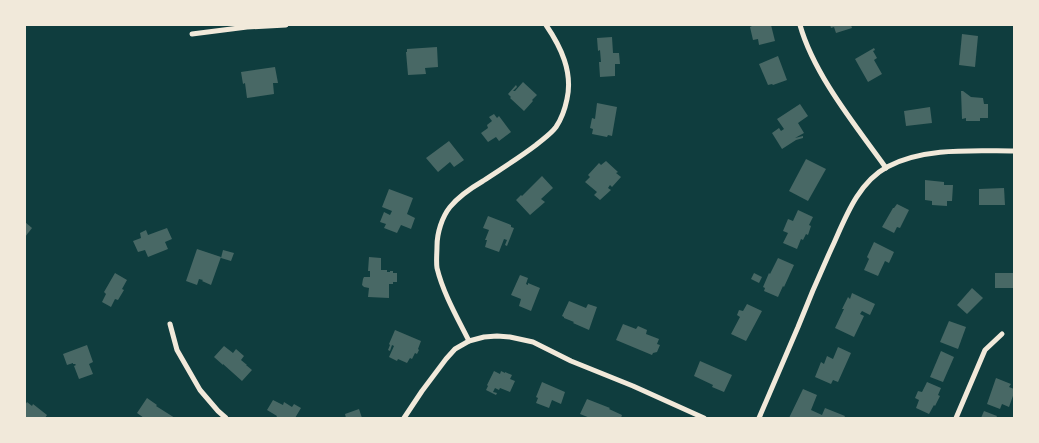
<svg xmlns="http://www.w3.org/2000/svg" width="1039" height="443" viewBox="0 0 1039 443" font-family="'IBM Plex Serif',serif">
  <rect width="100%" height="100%" fill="#0f3d3e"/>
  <g fill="#486865">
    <polygon points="754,25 771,25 775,41 759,45 758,39 753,40 750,27"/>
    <polygon points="830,25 851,25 852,28 836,33 834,27 831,28"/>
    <polygon points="962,34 978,36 975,67 959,65"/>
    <polygon points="612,37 613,53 619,53 620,64 615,64 615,76 600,77 599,62 601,62 600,50 598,51 597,38"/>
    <polygon points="437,47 438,67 425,68 426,74 408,75 406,52 407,52 407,49"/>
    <polygon points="874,48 875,50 873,51 877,58 874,60 882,74 868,82 855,59"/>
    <polygon points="778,56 787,80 773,85 772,84 768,85 759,64"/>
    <polygon points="275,67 278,83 273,83 274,94 247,98 245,83 243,84 241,72"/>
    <polygon points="523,82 537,95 532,100 533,101 524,111 510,98 511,97 508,94 516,85 517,87 513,91 515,91"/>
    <polygon points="961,91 963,91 971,97 983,98 984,104 988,104 988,118 980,118 980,121 966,121 966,118 962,119"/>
    <polygon points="597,103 617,107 612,136 608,135 607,137 592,134 593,129 590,128 592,118 595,119"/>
    <polygon points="800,104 808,116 798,123 804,133 795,138 803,136 803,138 796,140 782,149 772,133 779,128 781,131 784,129 777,119"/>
    <polygon points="930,107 932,123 906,126 904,111"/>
    <polygon points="494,114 497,118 499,116 511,132 499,141 496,137 488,142 481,133 488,128 487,125 492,121 489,117"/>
    <polygon points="449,141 464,160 454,167 450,162 438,172 426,158"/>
    <polygon points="806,159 826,169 808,201 789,191"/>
    <polygon points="606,161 618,172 616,173 621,177 612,187 610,185 608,188 611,190 600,200 594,195 597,192 585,182 590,177 588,175 599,163 601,165"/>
    <polygon points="542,176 553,188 541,199 545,202 530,215 516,200 521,195 522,196"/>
    <polygon points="925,180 944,182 944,185 953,185 952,201 947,201 947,206 932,205 932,201 925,200"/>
    <polygon points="1004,188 1005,205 979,205 979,189"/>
    <polygon points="389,189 413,198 407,214 415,218 411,229 401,225 397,233 384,228 386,224 380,222 384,212 390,215 392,211 382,207"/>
    <polygon points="897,204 909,210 900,228 897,227 894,233 882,227 893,208 894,208"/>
    <polygon points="798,210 813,217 809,225 811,226 808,235 806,234 803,240 801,239 797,249 783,243 788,233 783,231 788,219 793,221"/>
    <polygon points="488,216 511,225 511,227 514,228 507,246 505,245 507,240 504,239 499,252 485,247 487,240 485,240 489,230 483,228"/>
    <polygon points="25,222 32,228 25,237"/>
    <polygon points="167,228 172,239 165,242 168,249 148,257 145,250 138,252 133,241 141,238 140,233 146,230 148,235"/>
    <polygon points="874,242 894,252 889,263 885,261 878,276 864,270 869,259 867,257"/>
    <polygon points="197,249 221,257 211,285 202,281 203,280 199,279 197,285 186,281"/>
    <polygon points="223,250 234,253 231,261 221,258"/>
    <polygon points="369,257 381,258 381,270 387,270 387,272 390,272 390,271 393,271 393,273 397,273 397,282 393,282 393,284 389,284 389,298 368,297 369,288 364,287 362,285 363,279 364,277 370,277 370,271 368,271"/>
    <polygon points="778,258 794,265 784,287 783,286 778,297 764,291 765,288 763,287 769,273 770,274"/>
    <polygon points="115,273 127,280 122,289 124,290 118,300 115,299 111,307 102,302 106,294 104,292"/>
    <polygon points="754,273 762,277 759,283 751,279"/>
    <rect x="995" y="273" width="19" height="15"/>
    <polygon points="520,275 528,278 526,284 528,285 528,283 540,288 531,311 519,306 521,299 511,295"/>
    <polygon points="972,288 983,298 967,314 957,305"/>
    <polygon points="852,293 875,304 870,315 862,311 860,314 864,316 854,337 835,328 844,309 842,309 848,297 850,299"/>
    <polygon points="569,301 586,308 588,304 597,307 589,330 573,323 574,322 564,318 564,317 562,316"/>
    <polygon points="747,304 762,311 746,341 731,334 740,317 737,315 739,310 743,311"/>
    <polygon points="949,321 966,327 958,349 940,342"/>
    <polygon points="623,324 636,329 638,326 647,330 646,334 659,339 657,344 660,345 657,352 653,353 652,355 616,340"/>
    <polygon points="395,330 421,341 418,349 419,350 417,354 415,353 412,359 410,358 407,363 398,359 397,361 389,357 394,346 392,345 390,351 388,350 390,345 389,344"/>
    <polygon points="87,345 93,362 89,364 93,374 79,379 74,366 76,365 75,364 73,364 73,363 67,365 63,354"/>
    <polygon points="224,346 233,353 236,349 244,356 241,360 247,365 246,365 252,370 242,381 223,364 223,365 214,357"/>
    <polygon points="838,347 851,353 838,382 833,380 831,384 815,377 821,362 824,364 827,356 833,359"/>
    <polygon points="941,351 954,357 943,382 930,377"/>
    <polygon points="700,361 732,375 724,392 712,387 713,385 694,376"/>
    <polygon points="494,371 500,374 501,371 505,373 505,372 512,375 510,379 515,381 510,392 500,388 499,390 495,388 493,392 497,393 496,395 486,390 488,386 487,385"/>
    <polygon points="996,378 1011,384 1009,387 1014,389 1014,393 1009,407 1002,404 1000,409 987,404"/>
    <polygon points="542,382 565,392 561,404 552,400 549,408 536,403 538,398 536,397"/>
    <polygon points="927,382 941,388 938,395 940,396 935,406 934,405 929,414 916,408 919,400 915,398 918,391 922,392"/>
    <polygon points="803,389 817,395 811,410 822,415 825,408 845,416 844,418 789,418"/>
    <polygon points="147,398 157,405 156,406 175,418 144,418 137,413"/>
    <polygon points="587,399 610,408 609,409 622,415 621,418 590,418 580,414"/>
    <polygon points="273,400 283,405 284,402 292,407 294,404 301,408 295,418 276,418 277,416 267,410"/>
    <polygon points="27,402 32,406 33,404 47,415 45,418 25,418 25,405"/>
    <polygon points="359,409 362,418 346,418 345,414"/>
    <polygon points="984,411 997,416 996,418 981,418"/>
  </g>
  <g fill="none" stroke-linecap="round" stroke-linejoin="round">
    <g stroke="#f1e9da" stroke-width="5">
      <path d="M800,25C814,75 856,126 886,168"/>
      <polyline points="192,34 247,27 286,25"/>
      <polyline points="170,324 177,350 200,390 218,411 226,418"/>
      <path d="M469,341C458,319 443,293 437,268C436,261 437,253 437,246C437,233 442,217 450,207C459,196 471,188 483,181C501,169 519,158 536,145C543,139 551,134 556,127C562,118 565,109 567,99C573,72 561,47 546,25"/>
      <polyline points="404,418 422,391 446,359 455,349 469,341 484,337 497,336 510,337 533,342 571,361 633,386 704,418"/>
      <path d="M759,418C772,388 785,358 798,327C809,299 821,271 834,243C846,216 859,182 887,167C924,147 974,151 1014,151"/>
      <polyline points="956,418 985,350 1002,334"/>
    </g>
  </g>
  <rect width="1039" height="443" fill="none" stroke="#f1e9da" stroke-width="52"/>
</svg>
